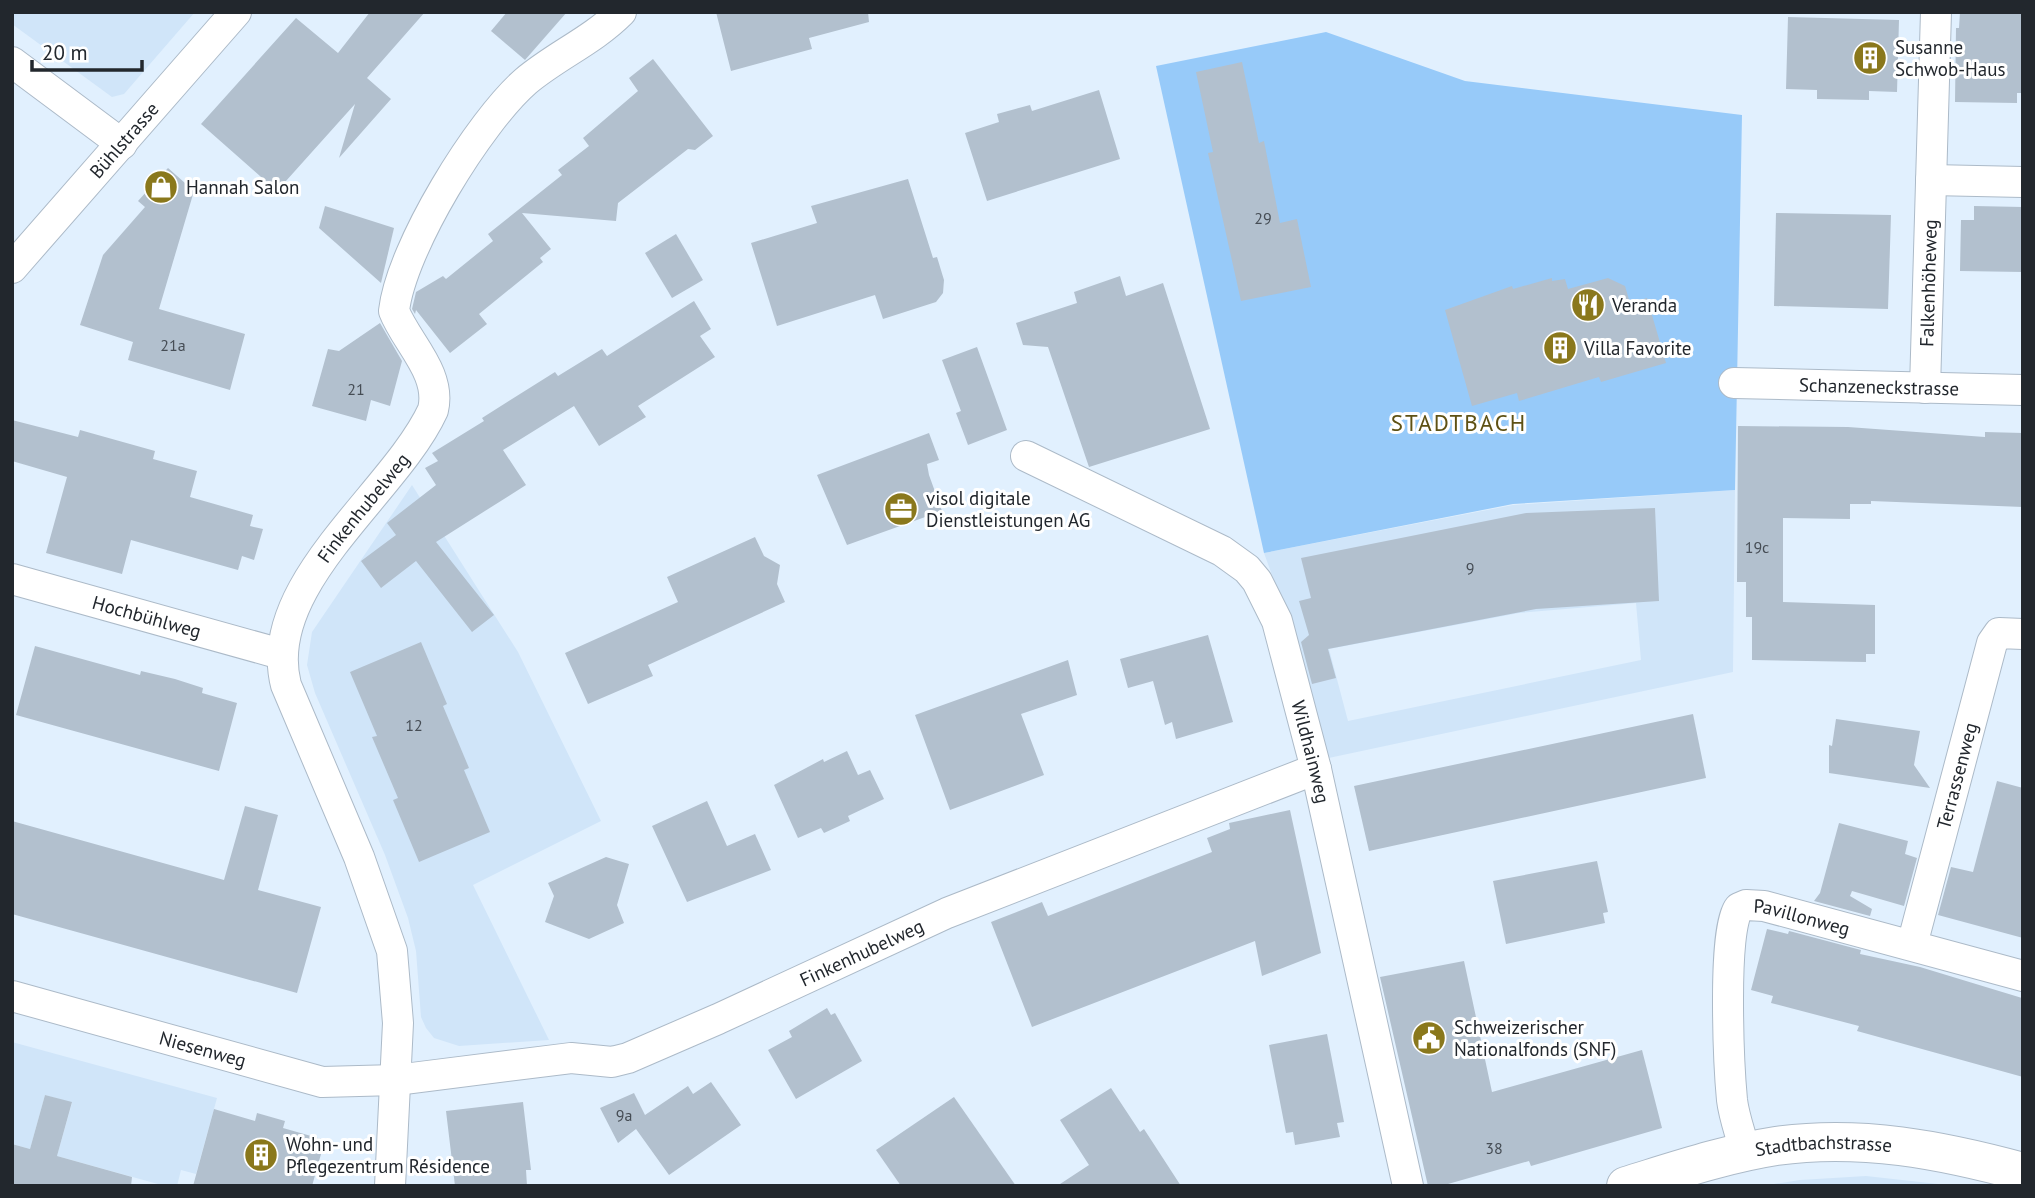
<svg xmlns="http://www.w3.org/2000/svg" width="2035" height="1198" viewBox="0 0 2035 1198" font-family="'PT Sans',sans-serif">
  <rect width="100%" height="100%" fill="#e1f0fe"/>
  <g fill="#d0e5f9" fill-rule="evenodd">
    <polygon points="12,12 195,12 124,94 112,97 12,24"/>
    <polygon points="412,485 518,652 601,821 473,885 549,1040 459,1046 434,1038 426,1028 421,1017 416,951 408,918 385,855 315,693 307,665 312,632"/>
    <path d="M1735,490L1733,672L1324,759L1297,644L1264,553L1513,505ZM1636,603L1641,660L1348,721L1329,649L1519,613Z"/>
    <polygon points="12,1042 217,1098 196,1174 181,1170 177,1186 165,1186 57,1156 72,1103 45,1095 30,1149 12,1144"/>
    <polygon points="1866,1176 1956,1186 1761,1186 1800,1180"/>
  </g>
  <polygon fill="#97caf9" points="1326,32 1465,81 1742,115 1735,490 1513,504 1264,553 1156,66"/>
  <g fill="#b2c0ce">
    <polygon points="370,12 425,12 367,78 391,99 339,158 355,104 277,191 201,124 296,18 338,53"/>
    <polygon points="507,12 567,12 525,60 491,31"/>
    <polygon points="716,12 868,12 869,22 809,38 812,49 731,71"/>
    <polygon points="1960,12 2023,12 2023,93 2017,93 2017,103 1955,102 1956,28 1959,28"/>
    <polygon points="1788,17 1899,20 1897,92 1869,91 1869,100 1817,99 1817,90 1786,89"/>
    <polygon points="653,59 713,136 695,150 688,149 618,203 616,221 522,213 551,249 540,258 543,262 479,314 487,324 450,353 416,310 415,314 412,309 416,292 443,276 446,279 493,241 488,234 562,175 558,170 589,146 583,138 638,91 629,78"/>
    <polygon points="1242,62 1259,143 1264,141 1280,223 1297,219 1311,287 1241,301 1208,153 1213,152 1196,72"/>
    <polygon points="1099,90 1120,159 987,201 965,133 999,122 997,114 1030,105 1032,111"/>
    <polygon points="168,168 194,191 159,309 245,334 230,390 128,360 133,342 80,325 103,255 145,207 138,201"/>
    <polygon points="908,179 933,258 937,257 944,280 943,293 936,302 883,319 875,295 777,326 751,243 817,223 811,206"/>
    <polygon points="325,206 394,228 381,283 319,228"/>
    <polygon points="1974,206 2023,207 2023,272 1960,271 1961,220 1974,220"/>
    <polygon points="1776,213 1891,215 1888,309 1774,306"/>
    <polygon points="676,234 703,280 672,298 645,253"/>
    <polygon points="1120,276 1126,296 1163,283 1210,429 1089,467 1048,347 1023,345 1016,323 1077,303 1074,292"/>
    <polygon points="1552,278 1552,281 1565,279 1568,289 1608,278 1625,286 1630,303 1647,298 1666,363 1601,382 1599,377 1519,401 1517,393 1472,406 1445,310 1512,286 1513,289"/>
    <polygon points="694,301 711,329 700,336 715,357 638,406 646,417 599,446 574,406 503,450 526,485 436,542 494,615 472,632 416,561 381,588 361,561 396,535 387,523 436,485 425,468 438,461 432,453 484,421 482,418 555,372 558,376 602,349 607,356"/>
    <polygon points="380,323 402,361 390,406 371,400 366,421 312,406 328,349 339,351"/>
    <polygon points="977,347 1007,430 968,445 956,413 961,411 942,360"/>
    <polygon points="12,420 78,437 80,430 155,451 153,459 197,471 190,497 253,515 250,526 263,529 254,560 242,556 238,570 131,540 122,574 46,553 67,477 12,461"/>
    <polygon points="1738,426 1848,427 1985,437 1985,432 2023,433 2023,507 1871,501 1871,504 1850,504 1850,519 1783,518 1783,602 1875,605 1875,654 1866,654 1866,662 1752,660 1752,617 1746,617 1746,582 1737,582"/>
    <polygon points="929,433 939,460 927,464 929,475 942,511 847,545 817,475"/>
    <polygon points="1655,508 1659,601 1536,609 1328,649 1336,678 1312,684 1301,642 1309,635 1299,601 1311,598 1301,558 1526,513"/>
    <polygon points="755,537 764,556 780,565 777,584 785,602 648,665 653,676 588,704 565,653 678,602 667,577"/>
    <polygon points="1208,635 1233,722 1176,739 1172,722 1165,725 1153,681 1128,688 1120,659"/>
    <polygon points="421,642 447,704 443,706 469,768 464,770 490,832 419,862 393,800 398,798 372,737 377,736 350,672"/>
    <polygon points="35,646 140,675 141,671 175,679 203,688 202,693 237,703 219,771 16,715"/>
    <polygon points="1068,660 1077,695 1021,714 1044,775 950,810 915,715"/>
    <polygon points="1693,714 1706,778 1369,851 1354,786"/>
    <polygon points="1836,719 1920,731 1914,765 1930,788 1829,773 1829,745 1832,746"/>
    <polygon points="847,751 858,775 870,770 884,799 848,816 850,821 824,833 821,828 798,838 774,785 823,759 824,762"/>
    <polygon points="1997,781 2023,788 2023,938 1938,915 1951,867 1973,872"/>
    <polygon points="707,801 727,846 755,834 771,870 687,902 652,826"/>
    <polygon points="245,806 278,815 258,890 321,907 297,993 12,914 12,821 224,880"/>
    <polygon points="1290,810 1321,953 1262,976 1255,941 1032,1027 991,922 1042,902 1048,916 1212,852 1207,838 1230,829 1229,823"/>
    <polygon points="1839,823 1908,841 1905,854 1917,858 1904,906 1852,891 1850,896 1872,909 1870,916 1814,901 1820,893"/>
    <polygon points="606,857 629,864 617,905 624,923 589,939 545,922 554,896 548,883"/>
    <polygon points="1597,861 1608,912 1603,913 1605,923 1506,944 1493,881"/>
    <polygon points="1767,929 1788,934 1789,931 1793,932 1861,950 1860,954 1920,967 2022,998 2023,1077 1857,1031 1859,1026 1771,1003 1773,996 1751,990"/>
    <polygon points="1464,961 1492,1092 1642,1050 1662,1128 1531,1166 1529,1161 1441,1186 1428,1186 1380,977"/>
    <polygon points="827,1008 831,1015 835,1013 862,1061 796,1099 768,1050 792,1037 789,1031"/>
    <polygon points="1327,1034 1344,1122 1337,1123 1340,1137 1295,1145 1293,1132 1286,1133 1269,1045"/>
    <polygon points="711,1082 741,1125 669,1175 636,1129 618,1143 600,1108 634,1093 645,1115 688,1086 693,1094"/>
    <polygon points="1111,1088 1140,1132 1144,1129 1181,1186 1057,1186 1089,1165 1060,1120"/>
    <polygon points="45,1095 72,1102 57,1156 132,1177 131,1186 12,1186 12,1144 30,1149"/>
    <polygon points="954,1097 1016,1186 901,1186 876,1150"/>
    <polygon points="523,1102 531,1170 526,1170 527,1186 455,1186 446,1111"/>
    <polygon points="214,1109 255,1121 257,1113 285,1121 283,1128 325,1140 312,1186 193,1186"/>
  </g>
  <g fill="none" stroke-linecap="round" stroke-linejoin="round">
    <g stroke="#acbac8" stroke-width="32">
      <g id="street">
        <polyline points="12,62 122,144"/>
        <polyline points="1931,180 2023,182"/>
        <path id="s1" d="M12,268L236,12"/>
        <path id="s2" d="M1734,383L2023,390"/>
        <path id="s3" d="M1925,388L1936,12"/>
        <path id="s4" d="M1026,456L1222,551L1247,569L1257,581L1277,621L1316,769L1408,1186"/>
        <path id="s5" d="M12,579L281,654"/>
        <path id="s6" d="M1912,945L1992,643L1999,633L2023,634"/>
        <path id="s7" d="M12,996L322,1082L396,1080L571,1058L612,1062L628,1058L718,1019L947,913L1316,769"/>
        <path id="s8" d="M1745,1152C1741,1135 1734,1117 1732,1100C1729,1068 1722,928 1739,908L1746,905L1764,906L2023,976"/>
        <path id="s9" d="M390,1186L398,1023L392,951L359,857L286,685C260,585 395,493 433,410C442,373 406,342 394,311C401,248 479,122 526,81C557,55 592,41 621,12"/>
      </g>
    </g>
    <g stroke="#acbac8" stroke-width="40">
      <g id="secondary">
        <path id="s10" d="M1626,1186C1675,1171 1725,1154 1776,1146C1860,1134 1942,1150 2023,1172"/>
      </g>
    </g>
    <use href="#street" stroke="#fff" stroke-width="30"/>
    <use href="#secondary" stroke="#fff" stroke-width="38"/>
  </g>
  <defs>
    <g id="building-disc" transform="scale(1.75)"><circle r="9.5" fill="#8a781c" stroke="#fff"/><path d="M-4-6H4V6H1V3H-1V6H-4ZM-2.5-4.3h1.7v1.8h-1.7ZM.8-4.3h1.7v1.8H.8ZM-2.5-1h1.7V.8h-1.7ZM.8-1h1.7V.8H.8Z" fill="#fff"/></g>
    <g id="shop-disc" transform="scale(1.75)"><circle r="9.5" fill="#8a781c" stroke="#fff"/><path d="M-5-2.5h2.3a2.7 3.5 0 0 1 5.4 0H5L5.5 6h-11ZM-1.5-2.5h3a1.5 2.3 0 0 0-3 0Z" fill="#fff"/></g>
    <g id="restaurant-disc" transform="scale(1.75)"><circle r="9.5" fill="#8a781c" stroke="#fff"/><path d="M-5-6h1v4h1v-4h1v4h1v-4h1v5L-1.5 .5V6h-2V.5L-5-1ZM5-6V6H3V1.5H1.5Q1.5-4 5-6Z" fill="#fff"/></g>
    <g id="office-disc" transform="scale(1.75)"><circle r="9.5" fill="#8a781c" stroke="#fff"/><path d="M-6-3h4V-5.5h4V-3h4V5H-6ZM-1-4.5V-3h2v-1.5ZM-6 0V1H6V0Z" fill="#fff"/></g>
    <g id="civic-disc" transform="scale(1.75)"><circle r="9.5" fill="#8a781c" stroke="#fff"/><path d="M-.6-6.5H3V-4.5H.6V-3L4-1V1h2V6H-6V1h2V-1L-.6-3ZM-1.2 2.5V6h2.4V2.5Z" fill="#fff"/></g>
  </defs>
  <g fill-rule="evenodd">
    <use href="#building-disc" x="1870" y="58"/>
    <use href="#shop-disc" x="161" y="187"/>
    <use href="#restaurant-disc" x="1588" y="305"/>
    <use href="#building-disc" x="1560" y="348"/>
    <use href="#office-disc" x="901" y="509"/>
    <use href="#civic-disc" x="1429" y="1038"/>
    <use href="#building-disc" x="261" y="1155"/>
  </g>
  <g text-anchor="middle" stroke-width="6" stroke-linejoin="round" paint-order="stroke">
    <g font-size="16" fill="#464d55">
      <text x="1263" y="224">29</text>
      <text x="173" y="351">21a</text>
      <text x="356" y="395">21</text>
      <text x="1757" y="553">19c</text>
      <text x="1470" y="574">9</text>
      <text x="414" y="731">12</text>
      <text x="624" y="1121">9a</text>
      <text x="1494" y="1154">38</text>
    </g>
    <g font-size="19" fill="#22272d" stroke="#fff" text-anchor="start">
      <text x="1895" y="54">Susanne<tspan x="1895" dy="22">Schwob-Haus</tspan></text>
      <text x="186" y="194">Hannah Salon</text>
      <text x="1612" y="312">Veranda</text>
      <text x="1584" y="355">Villa Favorite</text>
      <text x="926" y="505">visol digitale<tspan x="926" dy="22">Dienstleistungen AG</tspan></text>
      <text x="1454" y="1034">Schweizerischer<tspan x="1454" dy="22">Nationalfonds (SNF)</tspan></text>
      <text x="286" y="1151">Wohn- und<tspan x="286" dy="22">Pflegezentrum Résidence</tspan></text>
    </g>
    <g font-size="19" fill="#22272d" stroke="#fff">
      <text dy="7" stroke="none"><textPath href="#s1" startOffset="170">Bühlstrasse</textPath></text>
      <text dy="7" stroke="none"><textPath href="#s3" startOffset="105">Falkenhöheweg</textPath></text>
      <text dy="7" stroke="none"><textPath href="#s2" startOffset="145">Schanzeneckstrasse</textPath></text>
      <text dy="7" stroke="none"><textPath href="#s9" startOffset="723">Finkenhubelweg</textPath></text>
      <text dy="7" stroke="none"><textPath href="#s5" startOffset="140">Hochbühlweg</textPath></text>
      <text dy="7" stroke="none"><textPath href="#s4" startOffset="444">Wildhainweg</textPath></text>
      <text dy="7" stroke="none"><textPath href="#s6" startOffset="175">Terrassenweg</textPath></text>
      <text dy="7" stroke="none"><textPath href="#s8" startOffset="312">Pavillonweg</textPath></text>
      <text dy="7" stroke="none"><textPath href="#s7" startOffset="886">Finkenhubelweg</textPath></text>
      <text dy="7" stroke="none"><textPath href="#s7" startOffset="198">Niesenweg</textPath></text>
      <text dy="7" stroke="none"><textPath href="#s10" startOffset="203">Stadtbachstrasse</textPath></text>
    </g>
    <g font-size="23" letter-spacing="2" fill="#5e5114" stroke="#fff">
      <text x="1459" y="431">STADTBACH</text>
    </g>
  </g>
  <rect width="2035" height="1198" fill="none" stroke="#22272d" stroke-width="28"/>
  <path d="M32 60v10h110v-10" fill="none" stroke="#22272d" stroke-width="3.5"/>
  <text x="42" y="60" font-size="21" fill="#22272d" stroke="#ffffff" stroke-width="5" paint-order="stroke">20 m</text>
</svg>
